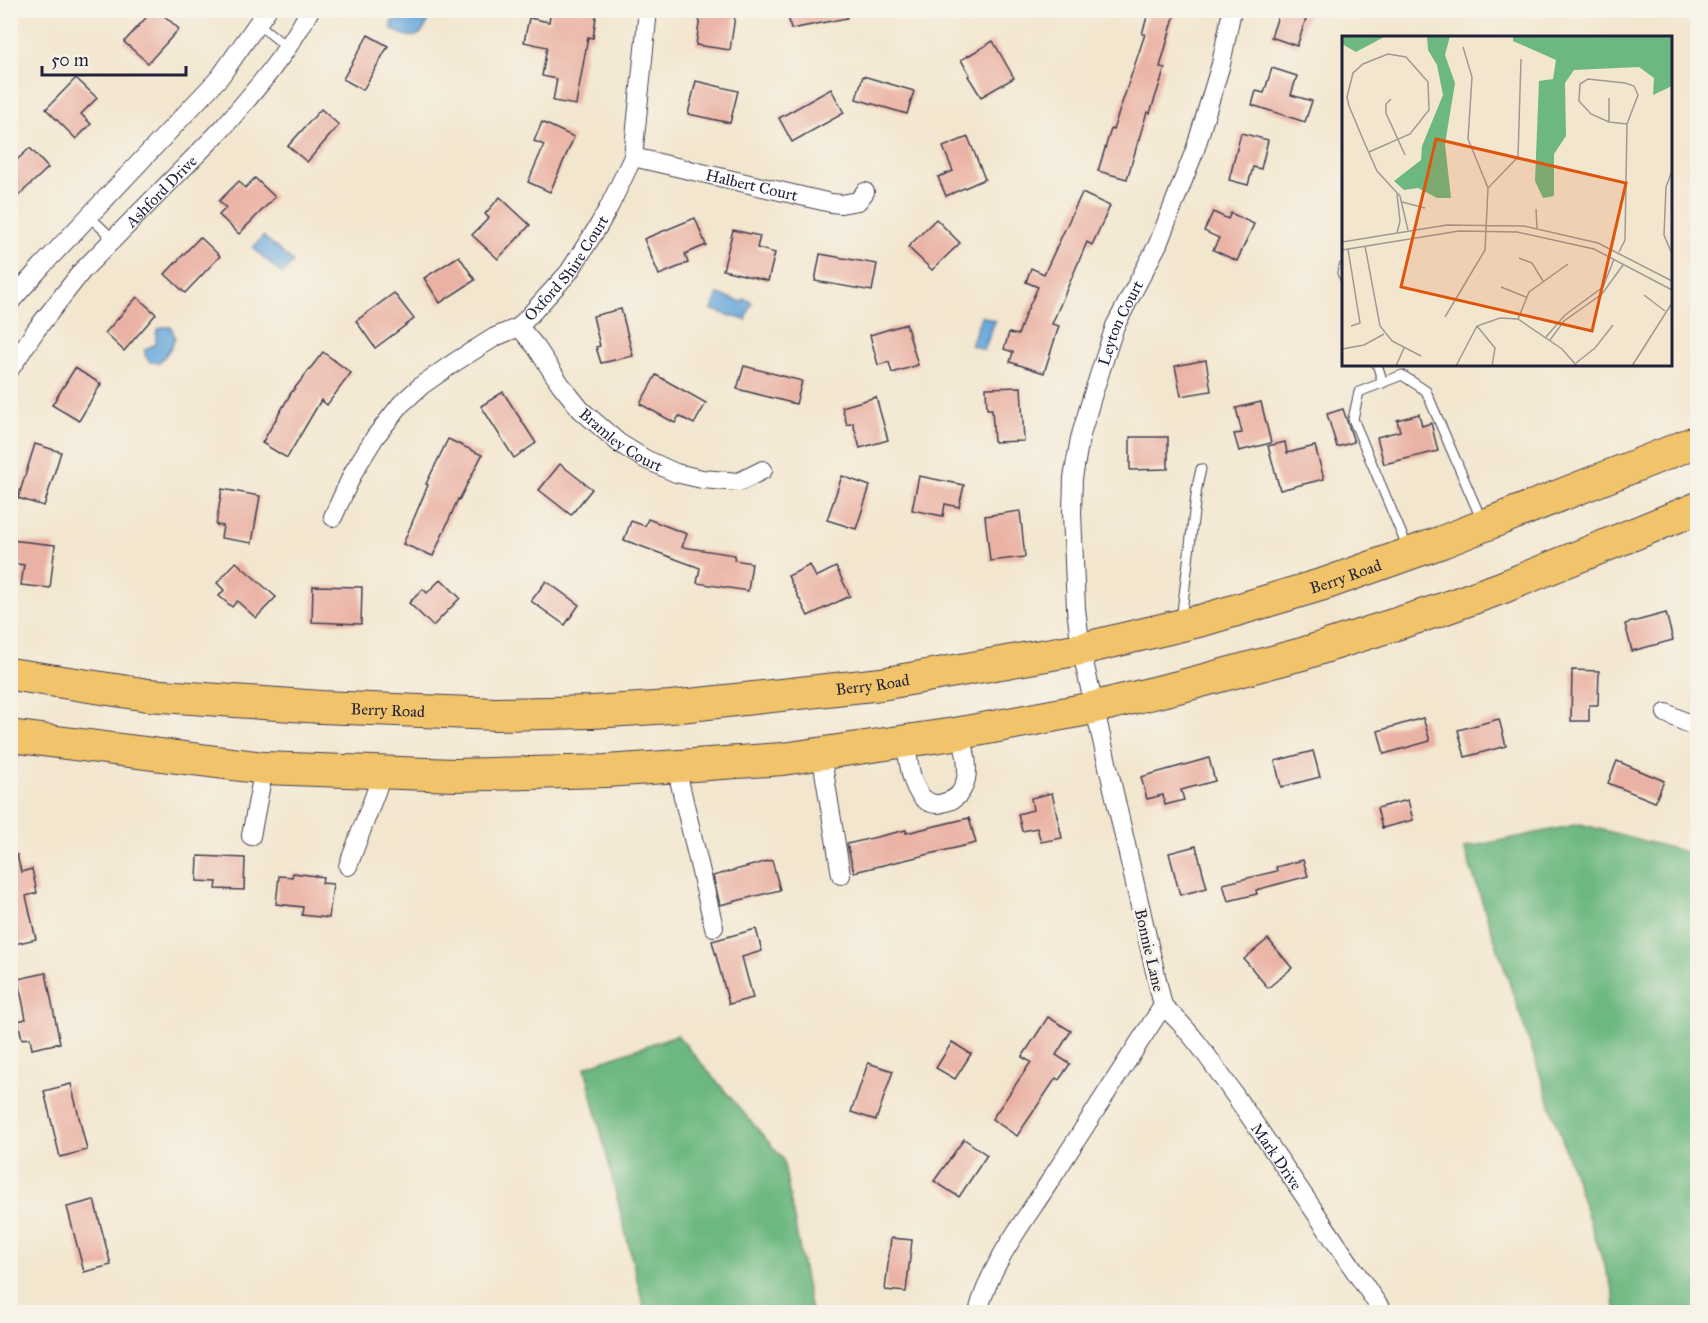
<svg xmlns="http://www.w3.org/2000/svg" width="1708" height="1323" viewBox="0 0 1708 1323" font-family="'IM FELL Great Primer',serif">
  <rect width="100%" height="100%" fill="#f7f3e8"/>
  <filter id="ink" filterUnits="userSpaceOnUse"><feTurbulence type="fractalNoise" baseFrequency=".0167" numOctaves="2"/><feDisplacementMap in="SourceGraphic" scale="12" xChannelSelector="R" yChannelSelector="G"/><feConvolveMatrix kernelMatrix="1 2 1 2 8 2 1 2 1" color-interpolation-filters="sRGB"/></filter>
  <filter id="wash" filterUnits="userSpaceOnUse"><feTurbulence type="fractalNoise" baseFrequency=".008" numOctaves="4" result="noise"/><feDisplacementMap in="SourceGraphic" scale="24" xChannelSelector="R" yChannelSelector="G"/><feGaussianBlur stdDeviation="1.35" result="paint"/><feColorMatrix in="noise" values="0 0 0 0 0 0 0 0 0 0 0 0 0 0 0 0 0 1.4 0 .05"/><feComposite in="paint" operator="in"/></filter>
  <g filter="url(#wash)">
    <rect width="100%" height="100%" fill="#f3e6cf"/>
    <g fill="#6db881" stroke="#486d5e" stroke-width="1.5">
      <polygon points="1580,824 1697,855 1697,1312 1615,1312 1614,1294 1464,848"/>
      <polygon points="677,1035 783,1159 811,1312 645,1312 585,1067"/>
    </g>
    <g fill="#6aa9dc" stroke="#46668c" stroke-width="1.5">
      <path d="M401,11H406L414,16L422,13L427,16L428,19C422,42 409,39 392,29L391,23Z"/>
      <polygon points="263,236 293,262 282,274 253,248"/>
      <polygon points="718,294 742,302 744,299 752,302 746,320 712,310"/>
      <polygon points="981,316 995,321 984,350 971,345"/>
      <path d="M164,327H171L175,337C172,348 167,355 159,362H150C146,358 144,355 145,349L156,344V334L158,329Z"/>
    </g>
    <g id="blocks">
      <g fill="#eab2a4">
        <polygon points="153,10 158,10 179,29 148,63 124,42"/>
        <polygon points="551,10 597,10 593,38 588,37 576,105 553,101 557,79 542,76 547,47 524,42 529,18 549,22"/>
        <polygon points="701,10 736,10 730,50 696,45"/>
        <polygon points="787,10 846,10 847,18 791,29"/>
        <polygon points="1149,10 1176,10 1160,67 1165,68 1150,113 1147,112 1127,179 1098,171 1111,129 1113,130 1145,34 1142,34"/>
        <polygon points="1280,10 1309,10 1297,46 1271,37"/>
        <polygon points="368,35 388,46 363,90 343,79"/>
        <polygon points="993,41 1014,78 981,97 968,76 970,75 961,60"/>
        <polygon points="1272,68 1297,76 1291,95 1312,101 1305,122 1252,105 1256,91 1264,93"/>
        <polygon points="863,76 914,91 907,114 856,99"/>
        <polygon points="76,78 97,98 81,114 91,124 76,139 46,109"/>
        <polygon points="696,81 738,91 730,123 688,114"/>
        <polygon points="831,89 844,113 792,142 779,118"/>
        <polygon points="321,109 339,125 307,162 288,146"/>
        <polygon points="542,122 574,137 550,192 528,182 544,145 534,141"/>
        <polygon points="1241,133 1268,140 1261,169 1253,167 1248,185 1229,180"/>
        <polygon points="968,137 985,179 946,196 938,177 953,171 943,147"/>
        <polygon points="30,148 48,168 18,196 10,188 10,166"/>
        <polygon points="255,178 275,197 239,234 219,215 226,208 219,201 239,181 245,188"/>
        <polygon points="1082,193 1110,206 1092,245 1087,242 1052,324 1059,326 1044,373 1010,362 1013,352 1004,349 1009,333 1018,335 1025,315 1038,287 1026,282 1031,268 1044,274"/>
        <polygon points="500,197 530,225 498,259 472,235 489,218 485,214"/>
        <polygon points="1213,212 1228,219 1231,213 1254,224 1237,261 1213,250 1219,238 1204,231"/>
        <polygon points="695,218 706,245 685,254 688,263 659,275 644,239"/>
        <polygon points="936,219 960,243 932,270 908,247"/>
        <polygon points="733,230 760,236 757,248 775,253 768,281 723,270"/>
        <polygon points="200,237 220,256 185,293 165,274"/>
        <polygon points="820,254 877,264 872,291 815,281"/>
        <polygon points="459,256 475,280 440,303 424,278"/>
        <polygon points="394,293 414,319 375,348 356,321"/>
        <polygon points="137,297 156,314 124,351 105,333"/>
        <polygon points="621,309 633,356 601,363 596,347 600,346 593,316"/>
        <polygon points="906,324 918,365 892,373 889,362 878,365 870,335"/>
        <polygon points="323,352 351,373 327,405 321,400 287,458 262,443 291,393"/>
        <polygon points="1206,360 1211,391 1181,396 1175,366"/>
        <polygon points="744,366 802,381 796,404 737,389"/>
        <polygon points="75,368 101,384 79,421 52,405"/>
        <polygon points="656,375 706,403 694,424 679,416 675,423 640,404"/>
        <polygon points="1021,387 1024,441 994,442 992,409 987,409 986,388"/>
        <polygon points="503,392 536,443 514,458 481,406"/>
        <polygon points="876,397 888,440 860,448 853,423 847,425 842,407"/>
        <polygon points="1261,402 1271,443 1239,451 1234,434 1242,433 1236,408"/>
        <polygon points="1343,409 1354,442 1337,447 1327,414"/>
        <polygon points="1419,414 1422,426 1431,423 1438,451 1384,464 1377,437 1400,431 1397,420"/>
        <polygon points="1130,437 1168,437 1168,469 1130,470"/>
        <polygon points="448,439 482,455 459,500 458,499 433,556 403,544 428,485 426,484"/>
        <polygon points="1285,442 1287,453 1315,446 1324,479 1280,490 1268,446"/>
        <polygon points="35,444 61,452 44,506 18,498"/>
        <polygon points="560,464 592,489 571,515 539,490"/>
        <polygon points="842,476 870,486 856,529 827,520"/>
        <polygon points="919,476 964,485 959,507 945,504 943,516 912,510"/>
        <polygon points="222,489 260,496 252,543 221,538 223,526 216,525"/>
        <polygon points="1020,511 1025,557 990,561 985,516"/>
        <polygon points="648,519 687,534 682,547 735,555 734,560 752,563 748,591 697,583 700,568 624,540 631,521 645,526"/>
        <polygon points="10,540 55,545 50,588 21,585 24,565 10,563"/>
        <polygon points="236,562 276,597 256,618 237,601 232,607 219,596 224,590 217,583"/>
        <polygon points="810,565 816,577 836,567 850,596 808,616 788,576"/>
        <polygon points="441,579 460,598 433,626 409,603 423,589 427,593"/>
        <polygon points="546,581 579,605 565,625 531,601"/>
        <polygon points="313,586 362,587 361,624 312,622"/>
        <polygon points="1666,613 1673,640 1632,651 1625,624"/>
        <polygon points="1572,670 1599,671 1598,705 1589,705 1589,721 1571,721"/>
        <polygon points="1423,718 1430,741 1384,754 1378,731"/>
        <polygon points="1499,719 1506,746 1465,757 1458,730"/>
        <polygon points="1313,751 1320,777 1281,787 1275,761"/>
        <polygon points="1209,758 1215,781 1181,790 1184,800 1165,805 1163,795 1147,799 1141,777"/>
        <polygon points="1617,761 1664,781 1655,802 1608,783"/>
        <polygon points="1052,793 1062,838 1041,842 1037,828 1022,831 1018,814 1033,810 1031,798"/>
        <polygon points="1408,800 1413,820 1382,828 1377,808"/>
        <polygon points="969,818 976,843 854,872 847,844 906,830 906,833"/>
        <polygon points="1196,846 1207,888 1180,895 1169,853"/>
        <polygon points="10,855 17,855 21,872 32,869 37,893 26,896 36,939 10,945"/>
        <polygon points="198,856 245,858 244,890 216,889 217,882 197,881"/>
        <polygon points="772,860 780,890 720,905 713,876"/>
        <polygon points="1303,860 1308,876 1256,890 1257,894 1228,901 1223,884 1277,871 1276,867"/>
        <polygon points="293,873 323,877 322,883 333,884 329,918 302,915 303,907 276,904 279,876 292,877"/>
        <polygon points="756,929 762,951 742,957 753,998 729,1004 712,941"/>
        <polygon points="1268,939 1292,968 1268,988 1244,959"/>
        <polygon points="46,973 60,1043 32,1049 30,1038 22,1039 18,1021 26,1019 18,979"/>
        <polygon points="1048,1017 1071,1031 1056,1055 1070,1064 1059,1080 1056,1078 1017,1136 992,1119 1031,1062 1022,1057"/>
        <polygon points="952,1042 971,1054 955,1079 936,1068"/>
        <polygon points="868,1063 893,1071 876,1120 851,1112"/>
        <polygon points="71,1084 87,1150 60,1157 44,1091"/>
        <polygon points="964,1139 987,1155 959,1197 934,1181"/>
        <polygon points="94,1200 111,1265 84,1272 67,1207"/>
        <polygon points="891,1238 912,1240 906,1292 885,1290"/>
      </g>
    </g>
  </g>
  <g filter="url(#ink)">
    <use href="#blocks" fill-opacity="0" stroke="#413f51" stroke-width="1.5"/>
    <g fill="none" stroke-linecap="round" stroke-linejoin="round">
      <g stroke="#413f51" stroke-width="11">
        <g id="service">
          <polyline points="258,24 287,47"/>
          <polyline points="89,216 113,239"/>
          <polyline points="1344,267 1342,273 1344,277"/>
          <polyline points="1377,364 1383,383"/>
          <polyline points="1408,549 1353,419 1359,392 1402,375 1426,391 1482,521"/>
          <polyline points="1181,620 1197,487 1201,469"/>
        </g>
      </g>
      <g stroke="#413f51" stroke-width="20">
        <g id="minor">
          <path id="s1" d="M633,157L831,203L841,204L858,201L865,192"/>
          <polyline points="10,302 42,266 220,77 267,10"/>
          <path id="s2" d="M519,327L536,347L561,385L581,410L619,443L645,459L676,473L702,479L739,482L763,470"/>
          <path id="s3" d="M10,369L36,330L82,271L222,129C254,92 287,54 310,10"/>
          <path id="s4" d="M333,517L354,471L375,437L401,404L422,385L455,362L495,337L519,327L569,272L599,225L610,205L633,157L648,10"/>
          <polyline points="1666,713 1698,728"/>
          <path d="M906,741C908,760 911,803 937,804C940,804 943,803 946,802C958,799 963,791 966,779C969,764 964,747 961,733"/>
          <polyline points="821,753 841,875"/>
          <polyline points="676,767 714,927"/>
          <polyline points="251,836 264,768"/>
          <polyline points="348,866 383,773"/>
          <path id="s5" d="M1163,1006C1195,1034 1218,1072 1243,1107C1291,1175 1336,1244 1383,1312"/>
          <path id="s6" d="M978,1312C991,1263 1021,1226 1048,1184C1086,1125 1124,1065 1163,1006L1081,649L1076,609L1072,513L1073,478L1080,438L1092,397L1115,326L1158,244L1195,150L1221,64L1232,10"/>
        </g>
      </g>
      <g stroke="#413f51" stroke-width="34">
        <g id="trunk">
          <path id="s7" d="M10,674L148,695L321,707L496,714L592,712L671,707L881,684L1081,649L1203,620L1267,601L1327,583L1442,542L1698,441"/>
          <polyline points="10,736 264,768 455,775 606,771 783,759 961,733 1083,710 1182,686 1302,654 1440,610 1501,588 1698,508"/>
        </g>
      </g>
      <use href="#service" stroke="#fff" stroke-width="9"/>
      <use href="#minor" stroke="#fff" stroke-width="18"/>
      <use href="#trunk" stroke="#f1c36a" stroke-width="32"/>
    </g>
  </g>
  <g text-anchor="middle" stroke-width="6" stroke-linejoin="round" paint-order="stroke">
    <g font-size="16" fill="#22223b" stroke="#f7f3e8">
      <text dy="6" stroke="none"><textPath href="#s1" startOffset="122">Halbert Court</textPath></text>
      <text dy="6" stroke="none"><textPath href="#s3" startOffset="234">Ashford Drive</textPath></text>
      <text dy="6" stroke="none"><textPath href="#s4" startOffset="350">Oxford Shire Court</textPath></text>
      <text dy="6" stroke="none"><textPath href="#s6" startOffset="1059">Leyton Court</textPath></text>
      <text dy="6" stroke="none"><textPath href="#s2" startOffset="154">Bramley Court</textPath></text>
      <text dy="6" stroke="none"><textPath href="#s7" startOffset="1352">Berry Road</textPath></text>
      <text dy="6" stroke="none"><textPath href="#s7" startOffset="866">Berry Road</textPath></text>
      <text dy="6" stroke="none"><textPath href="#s7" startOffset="380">Berry Road</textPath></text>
      <text transform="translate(1150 950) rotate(77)" y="6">Bonnie Lane</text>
      <text dy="6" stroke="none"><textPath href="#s5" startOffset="189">Mark Drive</textPath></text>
    </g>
  </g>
  <g transform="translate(1342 36)">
    <rect width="330" height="330" fill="#f3e6cf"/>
    <path d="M0,0H37L42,1L14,16L0,8ZM85,0H108L103,19L113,47L103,108L109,162H95L76,152L62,154L52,145L79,124L80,110L101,59L95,29L86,14ZM171,0H330V50L311,59L312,42L297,31L232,34L223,47L224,100L212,118V160L201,162L193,145L197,45L211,43L214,24L171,5Z" fill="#6db881"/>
    <path fill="none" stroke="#9f9894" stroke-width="1.5" d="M121,11L130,41L126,103L146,152M49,63L44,68V77L63,119M267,86V62M27,116L68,98L87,74L86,46L64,21L46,18L21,28L11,37L5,61L7,70L23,108L35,135L58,160L66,194M330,135L324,151L322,199L330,218M55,158L58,185L55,197M60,166L83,172M194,173L195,192M0,206L105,189L182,190L256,207L330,245M23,210L38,290L50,305L79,320M6,213L18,287L9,290M0,214L117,195L175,196L252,213L330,254M277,216L283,204L285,88L296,59L292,50L283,47L246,43L238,48L237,65L249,78L267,86L285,88M177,222L190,227L201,245M159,251L184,261M302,259L323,275M103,281L143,214L146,152L176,121L179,23M176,283L187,256L226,228M135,290L153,312L150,330M204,301L223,279L261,251L272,223M208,304L222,285L260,258L281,229M0,313L22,309L42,298M234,327L253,312L271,289M54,330L62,312M114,330L135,290L158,282L176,283L220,313L235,330M290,330L330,267"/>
    <path fill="#de560e" fill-opacity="0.15" stroke="#de560e" stroke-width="3" d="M94,103L284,147L250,295L59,251Z"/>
    <rect width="330" height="330" fill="none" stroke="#22223b" stroke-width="3"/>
  </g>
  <rect width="1708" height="1323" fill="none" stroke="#f7f3e8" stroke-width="36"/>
  <path d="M42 66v9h144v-9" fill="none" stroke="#22223b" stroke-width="3"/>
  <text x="51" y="66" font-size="18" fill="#22223b" stroke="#f7f3e8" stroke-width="4.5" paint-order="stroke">50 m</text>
</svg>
